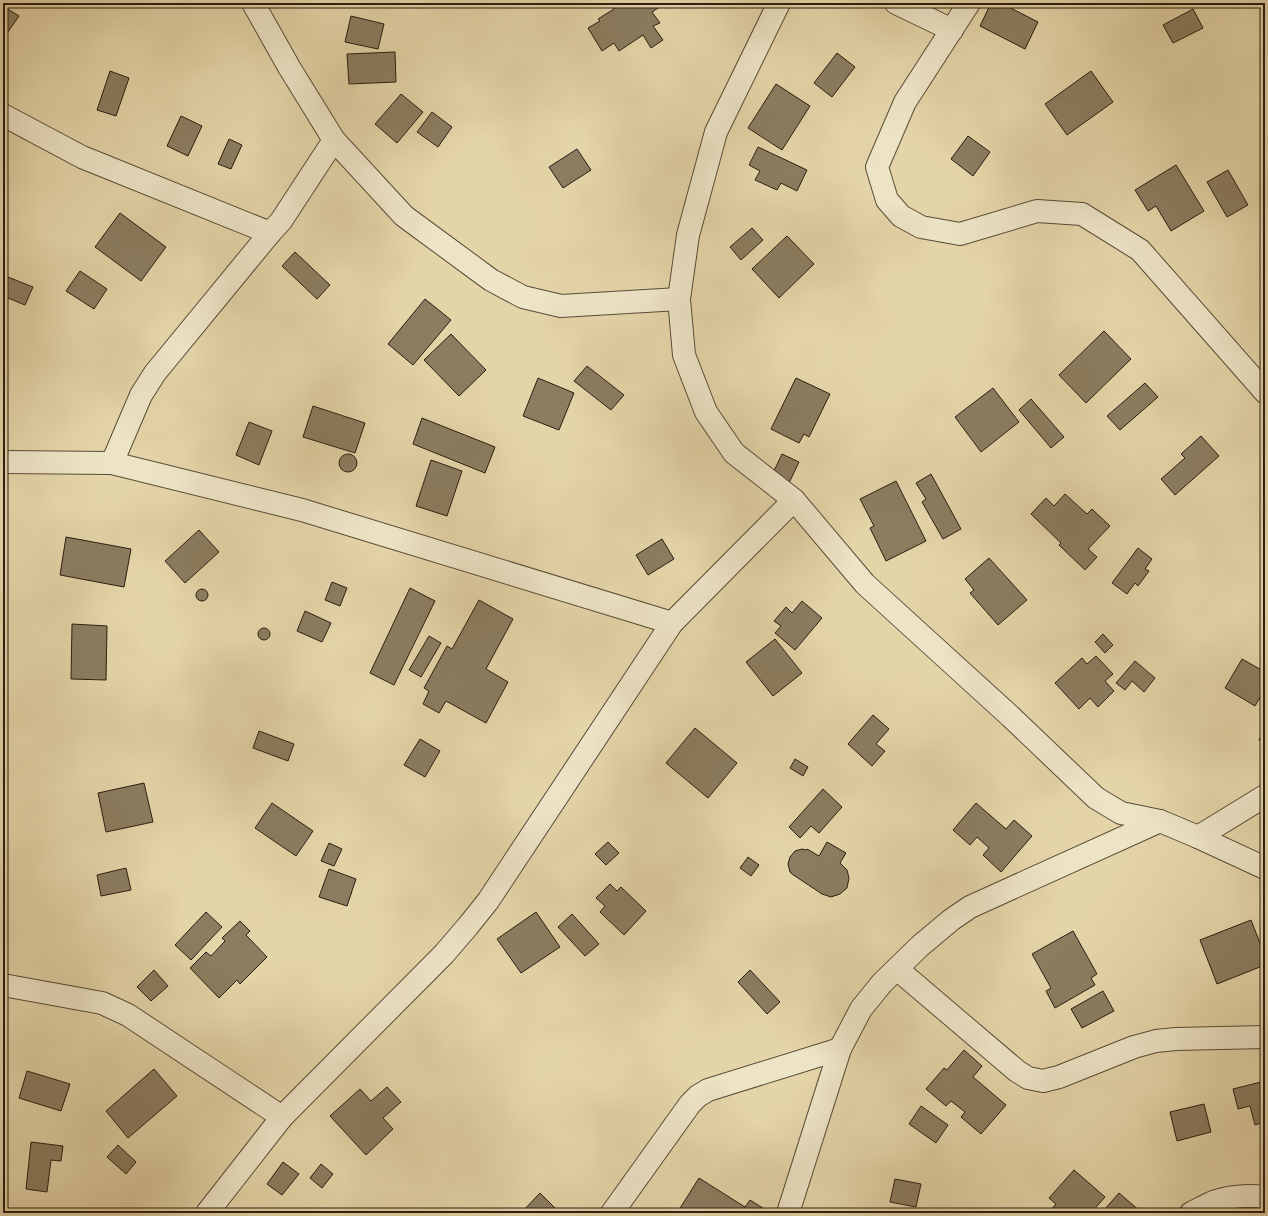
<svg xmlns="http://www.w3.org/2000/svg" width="1268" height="1216" viewBox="0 0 1268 1216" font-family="'Sorts Mill Goudy',serif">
  <rect width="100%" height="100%" fill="#e4d5a8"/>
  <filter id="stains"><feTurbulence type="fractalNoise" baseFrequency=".005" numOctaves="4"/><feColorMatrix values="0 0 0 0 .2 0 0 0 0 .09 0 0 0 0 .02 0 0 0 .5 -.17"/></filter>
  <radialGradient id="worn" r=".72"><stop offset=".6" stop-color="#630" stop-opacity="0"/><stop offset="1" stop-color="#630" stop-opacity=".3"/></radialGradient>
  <g fill="#8b7d60" stroke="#2a1d12">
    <polygon points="30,3 46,3 44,8"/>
    <polygon points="611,3 659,3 661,6 652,12 660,23 653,26 663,40 651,48 643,35 619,51 614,43 602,51 588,28 600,21 598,19 614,9"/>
    <polygon points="991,3 1001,3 1038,22 1025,49 980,26"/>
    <polygon points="3,6 19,16 3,39"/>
    <polygon points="1193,9 1203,28 1173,43 1163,25"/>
    <polygon points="351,16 384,24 378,49 345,42"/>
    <polygon points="395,52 396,82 349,84 347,54"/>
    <polygon points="837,53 855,67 832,97 814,83"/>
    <polygon points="110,71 129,78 116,116 97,110"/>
    <polygon points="1091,71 1113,102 1067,135 1045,104"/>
    <polygon points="776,84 810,106 782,150 748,128"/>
    <polygon points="401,94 423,112 397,143 375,124"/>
    <polygon points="432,112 452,127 438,147 417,132"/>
    <polygon points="181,116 202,126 188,156 167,146"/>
    <polygon points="968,136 990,152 973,176 951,159"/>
    <polygon points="229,139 242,145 231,169 218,164"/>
    <polygon points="758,147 807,170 797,191 781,183 777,190 755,180 760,171 749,165"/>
    <polygon points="577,149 591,170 563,188 549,167"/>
    <polygon points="1176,165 1204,211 1171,231 1156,206 1148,211 1135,190"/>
    <polygon points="1228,170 1248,205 1227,217 1207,182"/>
    <polygon points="120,213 166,247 141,281 95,247"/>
    <polygon points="752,228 763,240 741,260 730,247"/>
    <polygon points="787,236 814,264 779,298 752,269"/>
    <polygon points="295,252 330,285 317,299 282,266"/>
    <polygon points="80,271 107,289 94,309 66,291"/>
    <polygon points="3,275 33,287 25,305 3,296"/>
    <polygon points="425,299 451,320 413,365 388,344"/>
    <polygon points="1104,331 1131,359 1086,403 1059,375"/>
    <polygon points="451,334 486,370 459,396 424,360"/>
    <polygon points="587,366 624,395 611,410 574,381"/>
    <polygon points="538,378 574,393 559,430 523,416"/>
    <polygon points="796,378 830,394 809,437 804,434 799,443 771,429"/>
    <polygon points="1145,383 1158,397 1120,430 1107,416"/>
    <polygon points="993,388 1019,422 981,452 955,417"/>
    <polygon points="1031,399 1064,437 1051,448 1019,410"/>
    <polygon points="313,406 365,423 355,453 303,437"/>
    <polygon points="422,418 495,447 485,473 413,444"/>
    <polygon points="249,422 272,431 259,465 236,455"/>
    <polygon points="1201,436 1219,456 1175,495 1161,479 1185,458 1181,454"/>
    <circle cx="348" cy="463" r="9"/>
    <polygon points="782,454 799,462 789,483 772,475"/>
    <polygon points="431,460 462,471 447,516 416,506"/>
    <polygon points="931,474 961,529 943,539 922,502 926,499 916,483"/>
    <polygon points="896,481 926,541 886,561 870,528 874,526 860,499"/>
    <polygon points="1065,494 1087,514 1092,509 1110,526 1088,549 1097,557 1085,570 1059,545 1061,543 1031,514 1046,498 1054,506"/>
    <polygon points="199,530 219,552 185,583 165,561"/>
    <polygon points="66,537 131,549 124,587 60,575"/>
    <polygon points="662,539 674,559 648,575 636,555"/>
    <polygon points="1138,548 1152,559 1145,569 1149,571 1138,586 1135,583 1127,594 1112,583"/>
    <polygon points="989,558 1027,600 998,625 970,593 974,590 965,579"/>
    <polygon points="332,582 347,588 340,606 325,600"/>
    <polygon points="410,588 435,601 394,685 370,673"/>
    <circle cx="202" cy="595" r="6"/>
    <polygon points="479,600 513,619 486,669 508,682 486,723 446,701 439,713 423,704 429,691 424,688 447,646 452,649"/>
    <polygon points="802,601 822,618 795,650 775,633 781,626 774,621 786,607 792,613"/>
    <polygon points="305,611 331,623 322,642 297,631"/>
    <polygon points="72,624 107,626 106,680 71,679"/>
    <circle cx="264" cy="634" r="6"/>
    <polygon points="1103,634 1113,645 1105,653 1095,642"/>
    <polygon points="429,636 441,643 421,677 409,670"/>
    <polygon points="775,639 802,673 773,696 746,662"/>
    <polygon points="1096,656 1113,674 1105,681 1114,691 1098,707 1090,698 1079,709 1055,683 1082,658 1087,664"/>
    <polygon points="1242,659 1265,672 1265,689 1255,706 1225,688"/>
    <polygon points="1135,661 1155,678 1144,692 1132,681 1125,690 1116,683"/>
    <polygon points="873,715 889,729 876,744 885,751 872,766 848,744"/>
    <polygon points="695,728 737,763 708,798 666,763"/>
    <polygon points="1265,729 1265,744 1259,740"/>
    <polygon points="259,731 294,744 288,761 253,748"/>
    <polygon points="420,739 440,751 425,777 404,765"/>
    <polygon points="795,759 808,767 803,776 790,768"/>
    <polygon points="144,783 153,822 106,832 98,793"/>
    <polygon points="823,789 842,807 819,833 811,826 800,838 789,827"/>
    <polygon points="272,803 313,831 296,856 255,828"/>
    <polygon points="976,803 1006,829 1014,820 1032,836 1001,872 983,855 989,848 977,837 970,845 953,830"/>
    <polygon points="608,842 619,853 606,865 595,854"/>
    <polygon points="827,842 846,853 840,863 847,870 849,878 847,888 840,894 831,897 822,894 792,874 790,872 788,864 790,857 795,851 802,849 806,850 807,849 819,856"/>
    <polygon points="329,843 342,849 334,866 321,861"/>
    <polygon points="748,857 759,865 751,876 740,868"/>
    <polygon points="126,868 131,890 101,896 97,875"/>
    <polygon points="329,869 356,879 347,906 319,897"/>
    <polygon points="610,884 617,891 621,887 646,911 624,935 600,912 605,906 596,898"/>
    <polygon points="206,912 222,927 191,960 175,945"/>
    <polygon points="536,912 560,947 521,973 497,939"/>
    <polygon points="572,914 599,944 585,956 558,927"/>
    <polygon points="1251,920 1265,956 1265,965 1217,984 1200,940"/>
    <polygon points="240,921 250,931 246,935 267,957 240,984 237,980 219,998 190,968 206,952 211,956 225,941 222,938"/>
    <polygon points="1073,931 1097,974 1091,978 1095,985 1055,1008 1046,991 1051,988 1032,954"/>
    <polygon points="154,970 168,986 151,1001 137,987"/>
    <polygon points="750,970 780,1002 767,1014 738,982"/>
    <polygon points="1103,991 1114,1011 1082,1028 1071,1009"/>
    <polygon points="964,1050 982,1066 973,1077 1006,1105 981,1134 961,1117 965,1112 951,1101 946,1106 926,1089 944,1068 947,1070"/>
    <polygon points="154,1069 177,1096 128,1138 106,1111"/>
    <polygon points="27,1071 70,1084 61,1111 19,1098"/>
    <polygon points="1265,1081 1265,1122 1255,1125 1250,1106 1238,1109 1233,1089"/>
    <polygon points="387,1087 401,1102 383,1118 393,1129 366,1155 330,1116 360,1089 371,1101"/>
    <polygon points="1204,1104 1211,1132 1177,1141 1170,1112"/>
    <polygon points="921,1106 948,1125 936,1143 909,1124"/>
    <polygon points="31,1142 63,1146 61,1161 51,1160 47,1192 26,1189"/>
    <polygon points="118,1145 136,1162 126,1174 107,1157"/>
    <polygon points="283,1162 299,1174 282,1195 267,1184"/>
    <polygon points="321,1164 333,1174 322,1188 310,1178"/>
    <polygon points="1074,1170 1105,1197 1091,1213 1048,1213 1056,1204 1049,1198"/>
    <polygon points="699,1178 745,1207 750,1200 766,1210 764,1213 677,1213"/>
    <polygon points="895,1179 921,1184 916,1207 890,1202"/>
    <polygon points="540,1193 560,1213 521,1213"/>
    <polygon points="1119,1193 1141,1212 1140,1213 1107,1213 1104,1210"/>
    <polygon points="307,1208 314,1213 304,1213"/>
  </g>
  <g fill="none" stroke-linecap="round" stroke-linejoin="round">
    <g stroke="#584b38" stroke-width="24">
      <g id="minor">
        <polyline points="253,3 289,67 334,140 404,216 491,280 523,297 561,306 679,299"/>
        <polyline points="779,3 716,132 688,235 679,299 684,355 706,412 734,453 794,500 865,584 1010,716 1096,798 1121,813 1160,821 1198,837 1265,868"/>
        <polyline points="896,3 952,30"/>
        <polyline points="969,3 905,102 877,167 887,200 901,216 921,227 960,234 1037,211 1082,214 1140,250 1265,392"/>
        <polyline points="3,115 82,157 270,233"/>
        <polyline points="3,462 112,463 302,510 672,623"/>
        <polyline points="112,463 141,395 155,373 270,233 281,221 334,140"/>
        <polyline points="1198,837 1265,796"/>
        <polyline points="897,969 1017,1071 1028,1078 1043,1081 1059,1077 1134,1047 1156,1041 1176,1039 1265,1037"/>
        <polyline points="3,985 102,1003 128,1015 282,1117"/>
        <polyline points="207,1213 282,1117 444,954 468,926 488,901 672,623 794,500"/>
        <polyline points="612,1213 690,1104 698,1096 708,1090 840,1049"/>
        <polyline points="788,1213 840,1049 861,1009 882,983 920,946 951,920 970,907 1160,821"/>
        <path d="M1191,1213C1198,1210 1204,1206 1211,1203C1226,1196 1249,1195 1265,1197"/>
      </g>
    </g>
    <use href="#minor" stroke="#ede4c6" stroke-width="22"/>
  </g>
  <rect width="1268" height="1216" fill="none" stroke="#e4d5a8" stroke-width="16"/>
  <rect x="4" y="4" width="1260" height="1208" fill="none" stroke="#2a1d12" stroke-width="2"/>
  <rect x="8" y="8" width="1252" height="1200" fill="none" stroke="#2a1d12"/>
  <rect width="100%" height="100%" filter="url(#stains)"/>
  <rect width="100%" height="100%" fill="url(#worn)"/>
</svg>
